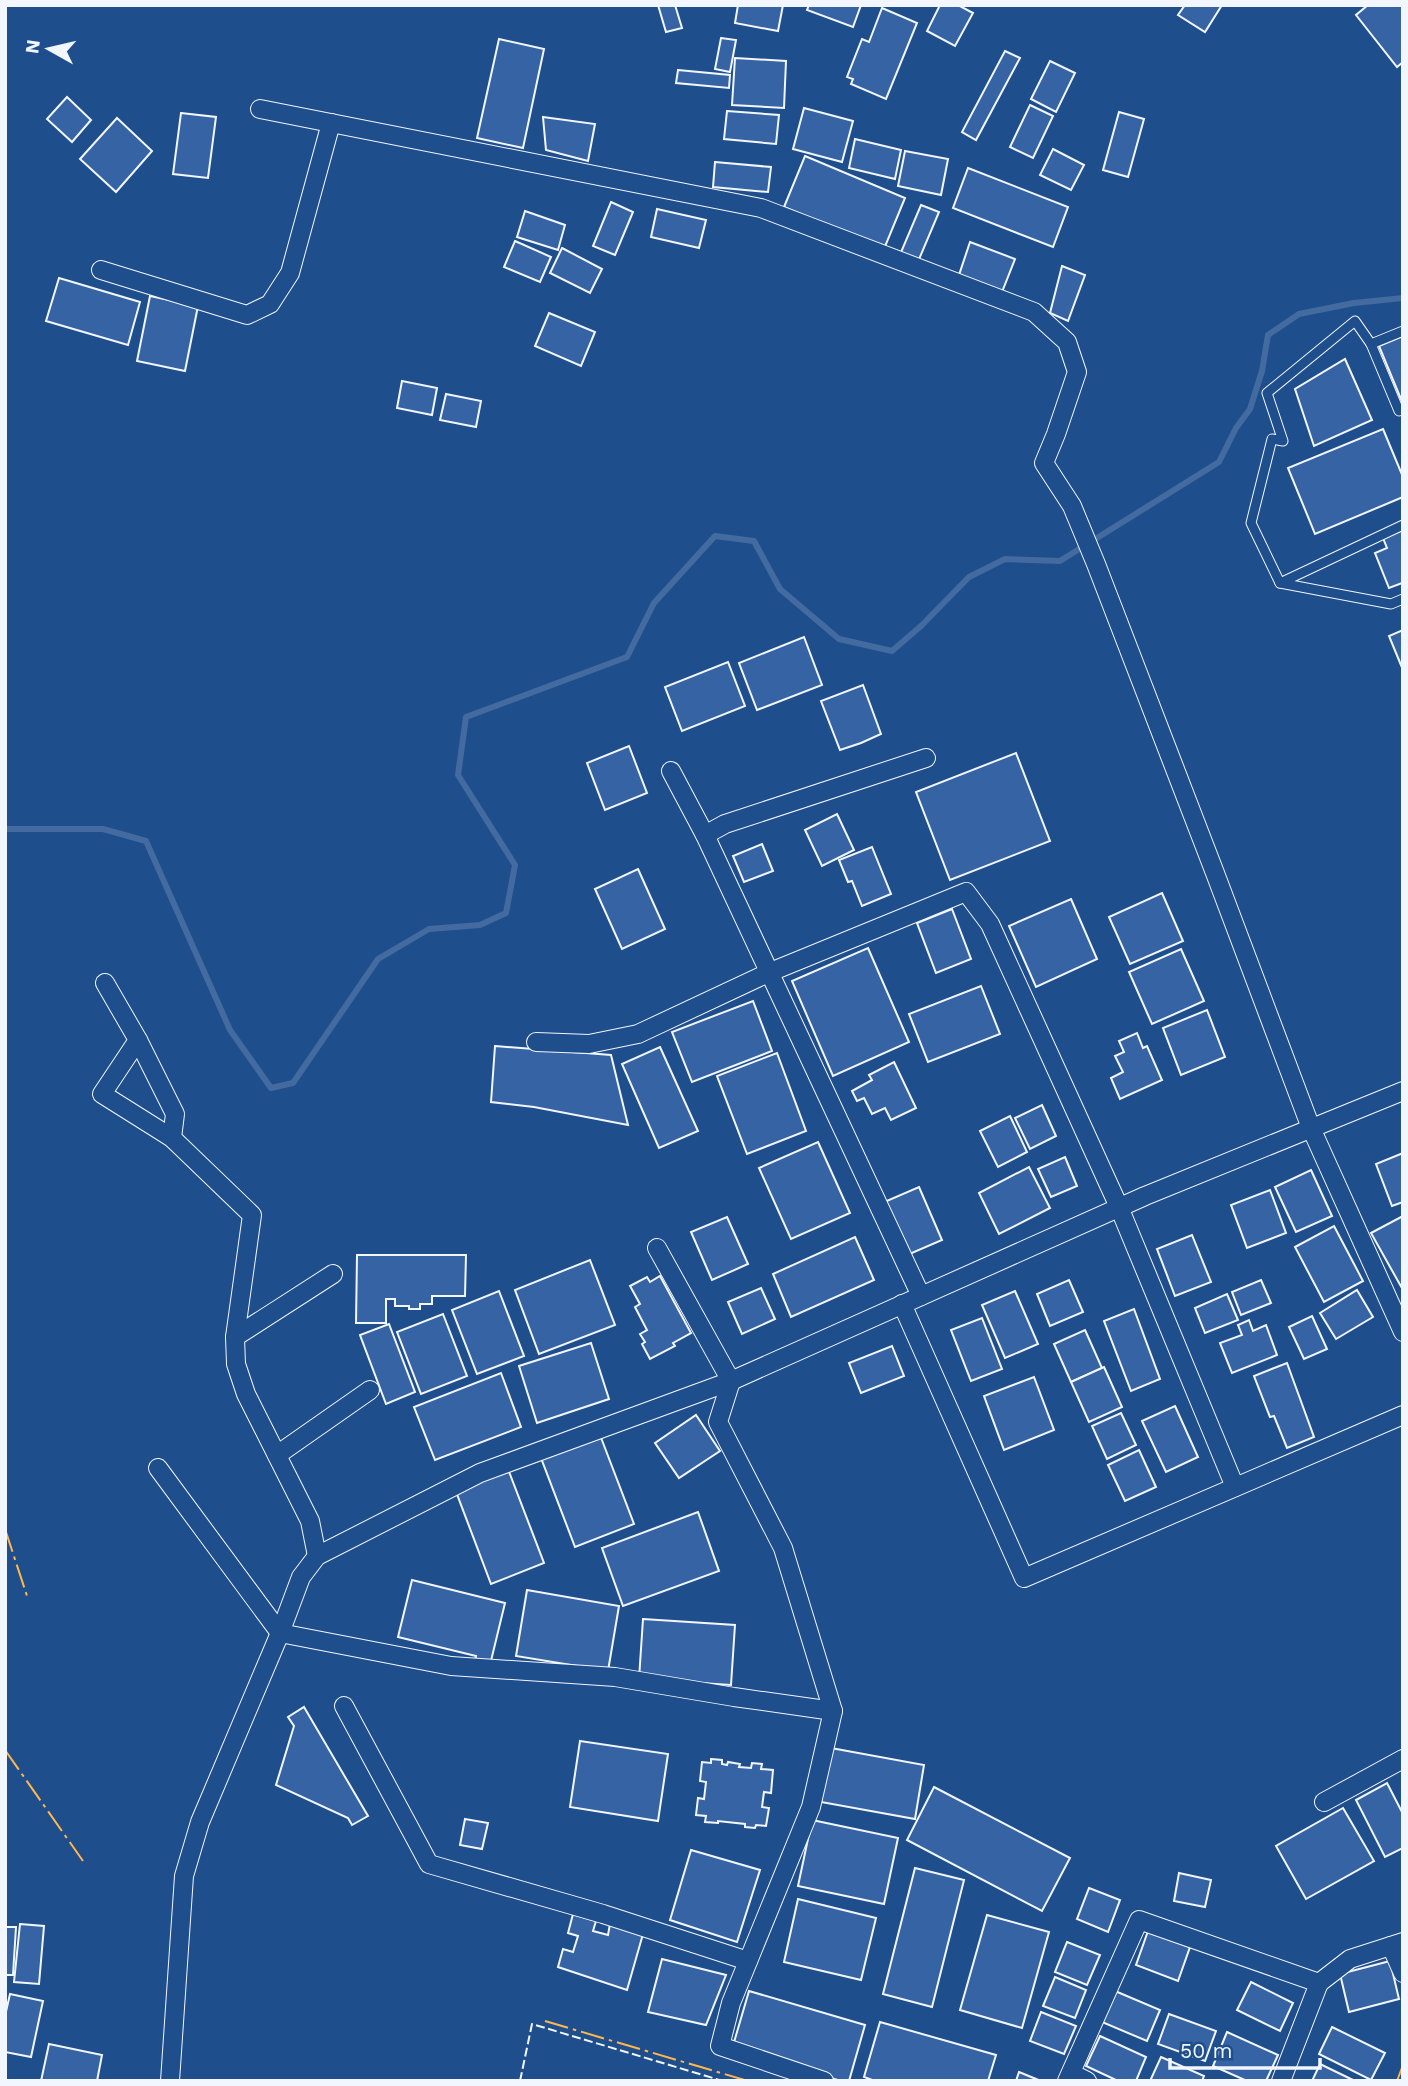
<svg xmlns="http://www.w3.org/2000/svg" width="1408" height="2086" viewBox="0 0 1408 2086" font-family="'Work Sans',sans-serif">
  <rect width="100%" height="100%" fill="#1f4e8c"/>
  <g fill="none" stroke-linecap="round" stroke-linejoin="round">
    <polyline stroke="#446ba0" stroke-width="6" points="5,829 103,829 146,841 230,1030 271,1088 293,1083 378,959 429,929 480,925 506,913 515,865 458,775 466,717 627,657 654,603 715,536 754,541 780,589 839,639 892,651 921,626 969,577 1005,559 1060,561 1219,462 1236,428 1250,409 1262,371 1268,335 1299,314 1354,303 1403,298"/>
  </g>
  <g fill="#3563a3" stroke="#f2f6ff" stroke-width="2">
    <polygon points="658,5 675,5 682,28 666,32"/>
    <polygon points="738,5 783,5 778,31 735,23"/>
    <polygon points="809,5 861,5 853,27 807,10"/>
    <polygon points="940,5 958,5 973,13 955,46 927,31"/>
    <polygon points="1185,5 1222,5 1205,32 1178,15"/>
    <polygon points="1368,5 1403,5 1403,62 1397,67 1356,15"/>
    <polygon points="882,8 917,23 886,99 851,84 853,79 847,77 862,39 869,42"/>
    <polygon points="721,38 736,40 730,72 715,69"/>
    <polygon points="499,39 544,49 523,148 477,138"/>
    <polygon points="1005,51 1020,58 976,140 962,132"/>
    <polygon points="735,58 786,61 784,108 732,105"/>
    <polygon points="1050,61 1075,73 1056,112 1031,99"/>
    <polygon points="678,70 730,75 729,88 676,83"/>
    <polygon points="67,97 91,120 72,142 47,119"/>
    <polygon points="1030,105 1053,116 1033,158 1010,147"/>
    <polygon points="804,108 853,121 842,162 793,149"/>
    <polygon points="727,111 779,115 776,144 724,139"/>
    <polygon points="1119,112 1144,119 1128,177 1103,170"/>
    <polygon points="181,113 216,117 208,178 173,174"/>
    <polygon points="543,117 595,124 588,161 546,150"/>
    <polygon points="117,118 152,151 116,192 80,159"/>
    <polygon points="855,139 901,150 895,179 849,168"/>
    <polygon points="1053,149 1084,165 1071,190 1040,175"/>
    <polygon points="905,151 948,159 941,195 898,186"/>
    <polygon points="805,156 905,198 884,249 784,207"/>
    <polygon points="715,162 771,167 768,192 713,187"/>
    <polygon points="968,168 1068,207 1053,247 953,208"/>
    <polygon points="611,202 633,212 615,255 593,246"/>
    <polygon points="921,205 939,212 917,264 899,257"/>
    <polygon points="657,209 706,220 699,248 651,237"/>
    <polygon points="525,211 565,225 558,250 517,237"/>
    <polygon points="515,241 551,257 540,282 504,267"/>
    <polygon points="970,242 1015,259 1002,292 959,275"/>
    <polygon points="562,248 602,269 590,293 550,273"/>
    <polygon points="1062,266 1085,275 1068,321 1050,313"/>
    <polygon points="59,278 140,302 128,345 46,321"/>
    <polygon points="150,296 198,306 185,371 137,361"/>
    <polygon points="549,313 595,332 581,366 535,346"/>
    <polygon points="1403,336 1403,404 1379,346"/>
    <polygon points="1345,359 1372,420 1314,446 1295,389"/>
    <polygon points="402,381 437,388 432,415 397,408"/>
    <polygon points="446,394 481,401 476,427 440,420"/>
    <polygon points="1383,429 1403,477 1403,497 1315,534 1288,468"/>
    <polygon points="1403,530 1403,585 1402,583 1389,588 1375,553 1387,548 1383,538"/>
    <polygon points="1403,630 1403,670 1389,636"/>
    <polygon points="804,637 822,685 757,710 739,663"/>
    <polygon points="728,662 745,706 682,731 665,687"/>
    <polygon points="863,685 881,734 861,743 840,750 821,701"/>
    <polygon points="629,746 647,793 605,810 587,763"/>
    <polygon points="1016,753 1050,841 950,880 916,792"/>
    <polygon points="837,814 854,850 822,866 805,830"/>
    <polygon points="762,844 773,871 744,882 733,856"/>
    <polygon points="872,847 891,894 862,906 852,881 848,882 839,860"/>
    <polygon points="638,869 665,929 622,949 595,889"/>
    <polygon points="1162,893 1183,941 1130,964 1109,917"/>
    <polygon points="1071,899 1097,959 1036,987 1009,926"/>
    <polygon points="952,909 971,959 936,973 917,923"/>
    <polygon points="868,948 909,1042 833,1076 792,981"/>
    <polygon points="1181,949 1204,1001 1152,1024 1129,972"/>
    <polygon points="981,986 1000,1034 928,1062 909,1014"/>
    <polygon points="753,1001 772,1051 692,1082 672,1032"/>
    <polygon points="1207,1010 1225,1057 1181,1075 1163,1028"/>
    <polygon points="1137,1033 1143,1048 1147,1046 1162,1080 1120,1099 1111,1078 1123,1072 1115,1056 1124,1052 1119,1041"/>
    <polygon points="495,1046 611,1055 628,1125 534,1107 491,1102"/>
    <polygon points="660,1047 698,1131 659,1148 622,1064"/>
    <polygon points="777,1053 806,1131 747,1154 717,1076"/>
    <polygon points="894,1062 916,1108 891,1120 885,1108 872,1114 864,1098 857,1101 852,1091 872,1080 869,1075"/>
    <polygon points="1042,1105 1056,1136 1030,1149 1015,1118"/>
    <polygon points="1010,1116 1027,1152 998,1167 980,1131"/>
    <polygon points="818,1142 850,1213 791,1239 759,1168"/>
    <polygon points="1403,1153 1403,1202 1392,1206 1376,1164"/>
    <polygon points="1065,1157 1077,1186 1051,1197 1038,1169"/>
    <polygon points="1029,1167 1050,1208 999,1234 979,1193"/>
    <polygon points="1311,1170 1332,1216 1296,1232 1275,1187"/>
    <polygon points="919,1187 942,1240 905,1256 882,1203"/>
    <polygon points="1270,1190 1286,1233 1247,1248 1231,1205"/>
    <polygon points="1403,1216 1403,1290 1371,1233"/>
    <polygon points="727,1217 748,1264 712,1280 691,1232"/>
    <polygon points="1334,1226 1363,1281 1324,1302 1295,1247"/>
    <polygon points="1192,1235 1211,1282 1175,1296 1157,1249"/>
    <polygon points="855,1237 874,1280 791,1317 773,1274"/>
    <polygon points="357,1255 466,1255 465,1296 432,1296 432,1304 420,1304 420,1309 409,1309 409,1306 395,1306 395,1299 386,1299 386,1323 356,1323"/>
    <polygon points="590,1260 615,1325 539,1354 515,1290"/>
    <polygon points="660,1276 691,1333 673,1343 675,1346 650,1359 642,1344 645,1342 640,1334 647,1330 635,1307 640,1304 630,1286 647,1277 650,1282"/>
    <polygon points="1069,1280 1083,1312 1050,1326 1037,1294"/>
    <polygon points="1261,1280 1271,1303 1241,1315 1232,1292"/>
    <polygon points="761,1288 775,1319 742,1334 728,1302"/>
    <polygon points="1357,1290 1373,1317 1336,1339 1320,1313"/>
    <polygon points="499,1291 524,1356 477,1374 452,1310"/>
    <polygon points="1015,1291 1038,1344 1005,1358 982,1305"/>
    <polygon points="1227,1294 1238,1320 1205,1333 1195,1308"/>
    <polygon points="1134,1309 1160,1379 1131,1391 1104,1321"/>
    <polygon points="443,1314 467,1376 421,1394 397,1332"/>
    <polygon points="1312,1316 1327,1349 1304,1359 1289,1327"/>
    <polygon points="982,1318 1002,1369 971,1381 951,1330"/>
    <polygon points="1249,1320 1253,1331 1266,1325 1277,1355 1232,1373 1220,1343 1242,1335 1238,1325"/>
    <polygon points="389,1324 415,1392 386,1404 360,1335"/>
    <polygon points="1085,1330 1102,1368 1071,1382 1054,1344"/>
    <polygon points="591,1343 609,1399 537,1423 519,1366"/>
    <polygon points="892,1346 904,1376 861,1393 849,1363"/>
    <polygon points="1287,1363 1314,1437 1287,1448 1274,1416 1270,1417 1254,1376"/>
    <polygon points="1104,1367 1122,1407 1089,1422 1071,1382"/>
    <polygon points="501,1373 521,1427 435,1460 414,1407"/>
    <polygon points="1034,1377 1054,1430 1004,1450 984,1396"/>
    <polygon points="1175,1406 1198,1457 1166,1472 1142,1421"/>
    <polygon points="1121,1413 1136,1445 1107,1459 1092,1426"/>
    <polygon points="696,1415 720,1451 679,1478 655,1443"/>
    <polygon points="600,1435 634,1524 575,1547 541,1458"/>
    <polygon points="1139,1450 1156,1487 1125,1501 1108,1465"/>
    <polygon points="508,1469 544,1563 491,1584 455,1489"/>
    <polygon points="698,1512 719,1571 623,1606 602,1548"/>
    <polygon points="412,1580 505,1603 490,1665 475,1661 476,1656 398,1637"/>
    <polygon points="527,1590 619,1606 608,1671 516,1656"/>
    <polygon points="643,1619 735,1625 731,1685 639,1679"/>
    <polygon points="304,1707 368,1816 352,1825 348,1818 276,1785 294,1726 288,1717"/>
    <polygon points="580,1741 668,1754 658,1821 570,1807"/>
    <polygon points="831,1748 924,1765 915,1819 821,1802"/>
    <polygon points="711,1759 722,1760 722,1764 727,1765 728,1762 740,1764 739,1767 751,1768 752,1763 762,1764 761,1769 773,1770 771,1793 764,1792 762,1807 769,1808 766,1826 756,1825 755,1828 745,1827 745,1824 718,1821 718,1823 705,1822 706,1816 696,1815 698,1798 704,1799 706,1782 700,1781 702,1762 711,1763"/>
    <polygon points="1387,1783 1403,1814 1403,1848 1385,1857 1356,1800"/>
    <polygon points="934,1787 1070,1858 1042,1911 907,1840"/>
    <polygon points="1343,1808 1374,1861 1306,1899 1276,1846"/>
    <polygon points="465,1819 488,1823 482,1849 460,1845"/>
    <polygon points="812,1820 898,1838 884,1904 798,1886"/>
    <polygon points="691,1850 760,1870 737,1942 670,1920"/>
    <polygon points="915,1868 964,1880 932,2007 883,1994"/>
    <polygon points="1179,1873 1211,1880 1205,1907 1174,1901"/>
    <polygon points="1089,1888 1120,1900 1108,1932 1077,1919"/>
    <polygon points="798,1899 876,1918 861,1980 784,1962"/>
    <polygon points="573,1914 596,1921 593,1931 608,1935 610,1924 643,1934 627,1990 558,1967 563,1949 573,1952 578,1936 568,1933"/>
    <polygon points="987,1915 1049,1932 1022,2028 960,2010"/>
    <polygon points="20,1924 44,1926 39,1984 14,1982"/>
    <polygon points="5,1927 16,1927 13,1975 5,1975"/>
    <polygon points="1148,1931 1190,1947 1178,1981 1136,1965"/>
    <polygon points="1067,1942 1100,1955 1087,1985 1055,1972"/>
    <polygon points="662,1959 726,1975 706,2025 648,2012"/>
    <polygon points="1390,1961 1399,1999 1349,2012 1340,1974"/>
    <polygon points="1055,1977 1086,1990 1075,2018 1043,2006"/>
    <polygon points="1251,1982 1293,2003 1280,2031 1237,2010"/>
    <polygon points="749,1991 865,2025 849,2081 841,2081 732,2049"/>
    <polygon points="1115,1991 1160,2010 1147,2041 1102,2022"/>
    <polygon points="10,1994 43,2001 31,2057 5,2052 5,2016"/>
    <polygon points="1041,2012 1076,2026 1064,2054 1030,2041"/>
    <polygon points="1169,2014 1216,2031 1205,2061 1158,2044"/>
    <polygon points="880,2022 996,2055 988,2081 875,2081 864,2077"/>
    <polygon points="1332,2027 1385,2053 1371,2080 1319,2054"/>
    <polygon points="1227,2032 1278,2055 1266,2081 1247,2081 1213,2066"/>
    <polygon points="1100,2036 1146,2057 1136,2081 1118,2081 1086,2066"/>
    <polygon points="49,2044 102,2055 97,2081 41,2081"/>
    <polygon points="1161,2057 1204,2076 1202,2081 1150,2081"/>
    <polygon points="1320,2064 1355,2081 1312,2081"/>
    <polygon points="1019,2072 1041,2081 1016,2081"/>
  </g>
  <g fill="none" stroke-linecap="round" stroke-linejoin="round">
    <g stroke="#f2f6ff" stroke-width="11">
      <g id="lane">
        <polyline points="1403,331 1371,344 1355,321 1267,393 1283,441 1272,439 1251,523 1280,583 1391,604 1403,599"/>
        <polyline points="1371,344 1399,411"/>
        <polyline points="1280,583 1403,525"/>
      </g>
    </g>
    <g stroke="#f2f6ff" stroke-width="20">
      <g id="street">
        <polyline points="260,109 761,208 1034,312 1067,342 1077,372 1056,434 1044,463 1072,506 1096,564 1215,873 1311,1128 1403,1332"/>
        <polyline points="101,270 247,315 270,304 290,273 331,123"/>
        <polyline points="671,771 705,835 921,1296"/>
        <polyline points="705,835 725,824 926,758"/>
        <polyline points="105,983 138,1040 102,1094 172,1138 252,1215 235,1337 236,1364 246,1394 310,1521 317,1556"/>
        <polyline points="138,1040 175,1114 172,1138"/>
        <polyline points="536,1042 589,1044 638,1034 768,973 966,892 990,924 1119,1207 1235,1487"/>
        <polyline points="657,1248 731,1381 718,1422 783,1548 833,1711 811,1807 731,2003 720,2046 824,2081"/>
        <polyline points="902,1304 1024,1578 1403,1415"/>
        <polyline points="235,1337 333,1274"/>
        <polyline points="277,1455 370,1390"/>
        <polyline points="158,1468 280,1633 451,1666 615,1677 734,1697 833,1711"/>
        <polyline points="344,1706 429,1864 603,1914 748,1961"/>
        <polyline points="1324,1802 1403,1759"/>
        <polyline points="1391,1946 1403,1973"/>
        <polyline points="1071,2073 1087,2081"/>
        <polyline points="170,2081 184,1876 200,1822 280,1633 301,1577 317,1556 480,1473 731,1381 1145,1196 1403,1091"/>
        <polyline points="1067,2081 1139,1920 1319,1983 1350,1959 1403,1942"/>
        <polyline points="1281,2081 1319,1983"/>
      </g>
    </g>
    <use href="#lane" stroke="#1f4e8c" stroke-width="9"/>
    <use href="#street" stroke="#1f4e8c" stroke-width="18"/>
    <polyline stroke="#f2f6ff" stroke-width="2" stroke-dasharray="9 3.5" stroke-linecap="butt" points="520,2081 532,2024 723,2081"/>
    <g stroke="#ffb74d" stroke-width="2" stroke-dasharray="24 5 3.5 5" stroke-linecap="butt">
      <polyline points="5,1529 28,1599"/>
      <polyline points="5,1750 83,1861"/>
      <polyline points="545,2021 748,2081"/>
      <polyline points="1397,2081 1403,2065"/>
    </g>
  </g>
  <rect width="1408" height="2086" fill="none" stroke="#f2f6ff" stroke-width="14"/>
  <g transform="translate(49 49) rotate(278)" stroke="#1f4e8c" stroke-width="5" paint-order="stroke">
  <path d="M0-5L12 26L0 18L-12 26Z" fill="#f2f6ff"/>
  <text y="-10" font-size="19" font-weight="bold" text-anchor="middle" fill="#f2f6ff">N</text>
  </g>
  <path d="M1170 2058v10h150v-10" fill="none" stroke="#f2f6ff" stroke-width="3.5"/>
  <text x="1180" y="2058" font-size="21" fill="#f2f6ff" stroke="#1f4e8c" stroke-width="5" paint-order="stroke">50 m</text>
</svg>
